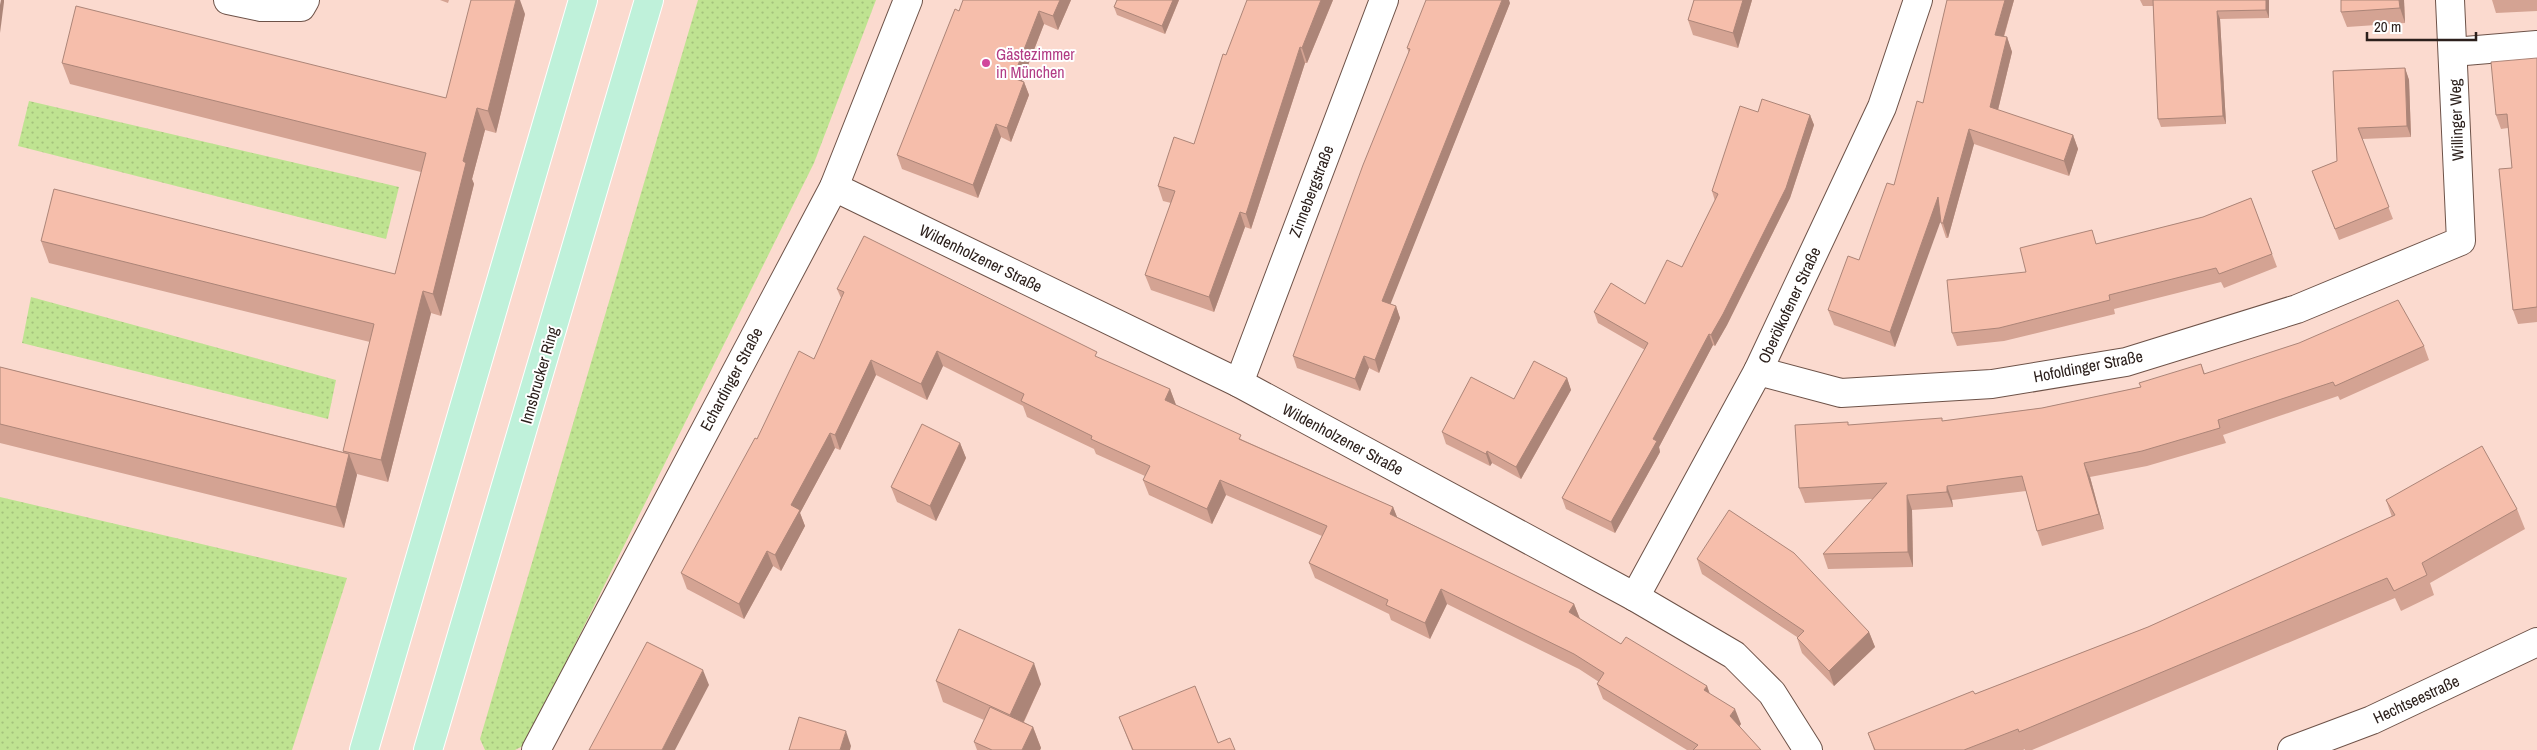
<svg xmlns="http://www.w3.org/2000/svg" width="2537" height="750" viewBox="0 0 2537 750" font-family="'Archivo Narrow',sans-serif">
  <defs>
    <pattern id="grass-dots" width="8" height="8" patternUnits="userSpaceOnUse" patternTransform="scale(1.25)"><rect width="8" height="8" fill="#bfe391"/><path d="M2 2h.1M6 6h.1" fill="none" stroke="#a4c27c" stroke-width="1.8" stroke-linecap="round"/></pattern>
  </defs>
  <rect width="100%" height="100%" fill="#fbdacf"/>
  <g fill="url(#grass-dots)">
    <polygon points="698,0 876,0 814,163 525,745 515,750 485,750 480,739"/>
    <polygon points="29,101 399,187 386,239 18,146"/>
    <polygon points="31,297 336,380 328,419 22,343"/>
    <polygon points="0,497 347,578 292,750 0,750"/>
  </g>
  <g fill="none" stroke-linecap="round" stroke-linejoin="round">
    <g stroke="#6d5248" stroke-width="30">
      <g id="minor">
        <polyline points="228,0 261,7 301,7 305,0"/>
        <polyline points="2453,52 2537,45"/>
        <polyline points="834,187 1239,383 1635,597 1734,655 1772,693 1808,750"/>
        <polyline points="1758,371 1841,393 1992,384 2126,362 2297,309 2461,241 2450,0"/>
        <polyline points="1239,383 1384,0"/>
        <polyline points="1635,597 1758,371 1882,107 1918,0"/>
        <polyline points="536,750 834,187 908,0"/>
      </g>
    </g>
    <g stroke="#6d5248" stroke-width="30">
      <polyline id="tertiary" points="2292,750 2372,720 2537,642"/>
    </g>
    <g stroke="#fff" stroke-width="30">
      <g id="primary">
        <polyline points="364,750 583,0"/>
        <polyline points="428,750 649,0"/>
      </g>
    </g>
    <use href="#minor" stroke="#fff" stroke-width="28"/>
    <use href="#tertiary" stroke="#fff" stroke-width="28"/>
    <use href="#primary" stroke="#bff1da" stroke-width="28"/>
  </g>
  <g fill="#d4a393">
    <polygon points="440,0 449,0 448,3"/>
    <polygon points="1071,0 1058,30 1044,24 1022,81 1024,82 1029,95 1011,142 1001,137 978,198 902,169 897,155 959,11"/>
    <polygon points="1117,0 1179,0 1165,34 1117,15 1114,7"/>
    <polygon points="1333,0 1307,63 1305,63 1251,229 1245,227 1214,312 1151,290 1145,275 1171,203 1163,201 1158,186 1194,144 1226,55"/>
    <polygon points="1694,0 1752,0 1738,48 1693,35 1688,20"/>
    <polygon points="1947,0 2014,0 2004,37 2007,37 2012,52 1998,110 2073,135 2078,149 2069,176 1974,144 1948,238 1946,238 1940,220 1895,347 1834,325 1828,310 1859,260 1894,185 1923,103"/>
    <polygon points="2140,0 2269,0 2269,18 2220,19 2226,124 2161,127 2158,119 2153,6 2143,6"/>
    <polygon points="2404,0 2405,23 2347,27 2341,12"/>
    <polygon points="2492,0 2537,0 2537,11 2496,13"/>
    <polygon points="1510,3 1390,304 1396,306 1400,318 1379,373 1369,368 1360,391 1297,368 1293,356 1409,53 1407,48"/>
    <polygon points="525,14 496,133 485,130 472,179 474,184 441,316 431,313 388,482 357,474 344,528 0,443 0,367 343,452 343,451 370,342 49,263 41,241 395,274 421,172 70,84 62,63 446,98"/>
    <polygon points="2537,58 2537,322 2518,324 2513,310 2512,168 2508,128 2501,129 2496,115"/>
    <polygon points="2405,68 2409,80 2411,137 2362,139 2393,219 2339,240 2312,171 2337,161 2333,71"/>
    <polygon points="1758,112 1810,115 1814,125 1790,198 1727,325 1715,346 1713,345 1659,447 1660,452 1615,533 1566,509 1562,498 1645,350 1598,323 1594,312 1645,304 1682,267 1715,201 1712,191"/>
    <polygon points="2251,198 2277,267 2224,288 2221,282 2114,309 2115,314 2004,341 1957,346 1952,333 2026,272 2097,244 2203,217"/>
    <polygon points="837,289 1099,358 1170,389 1176,405 1243,440 1393,507 1397,517 1574,604 1580,619 1621,644 1707,686 1710,694 1741,724 1739,726 1761,750 1687,750 1603,699 1597,684 1599,682 1579,669 1447,604 1430,639 1391,620 1389,614 1315,578 1309,563 1322,536 1226,495 1212,524 1149,495 1143,480 1145,476 1096,454 1094,449 1027,417 1023,406 943,366 927,400 876,375 840,450 835,448 800,513 805,526 781,571 773,566 744,619 687,589 681,573 757,439 814,359 841,298"/>
    <polygon points="2424,346 2429,360 2340,400 2338,396 2223,435 2226,443 2147,466 2090,477 2104,529 2042,546 2037,531 2026,491 1952,500 1953,507 1912,510 1913,567 1828,569 1823,554 1873,499 1805,503 1799,488 1849,425 1943,421 2042,408 2141,387 2201,364 2205,374"/>
    <polygon points="1567,378 1571,390 1521,479 1492,463 1490,466 1446,444 1442,432 1514,399"/>
    <polygon points="960,443 966,458 936,521 897,502 891,487"/>
    <polygon points="2386,500 2517,509 2525,529 2430,583 2434,595 2401,611 2395,598 2032,750 2025,750 2025,749 2023,750 1874,750 1868,733 1975,694 2148,627 2392,517"/>
    <polygon points="1697,559 1869,632 1875,647 1834,686 1802,653 1797,638 1797,637 1702,574"/>
    <polygon points="936,681 1041,684 1024,722 1033,727 1041,748 1040,750 977,750 974,742 984,720 943,702"/>
    <polygon points="1119,717 1218,743 1235,750 1132,750"/>
  </g>
  <g fill="#ac8578">
    <polygon points="1,0 4,0 4,2 0,33 0,5"/>
    <polygon points="516,0 520,0 525,14 496,133 488,111"/>
    <polygon points="1060,0 1071,0 1058,30 1053,16"/>
    <polygon points="1173,0 1179,0 1165,34 1162,26"/>
    <polygon points="1321,0 1333,0 1307,63 1302,48"/>
    <polygon points="1502,0 1509,0 1510,3 1387,313 1382,301"/>
    <polygon points="1743,0 1752,0 1738,48 1733,33"/>
    <polygon points="2005,0 2014,0 2000,49 1995,35"/>
    <polygon points="2266,0 2269,0 2269,18 2266,10"/>
    <polygon points="2399,0 2404,0 2405,23 2400,8"/>
    <polygon points="1039,11 1044,24 1018,91 1013,78"/>
    <polygon points="2217,11 2220,19 2226,124 2223,116"/>
    <polygon points="2007,37 2012,52 1995,122 1990,107"/>
    <polygon points="1300,47 1305,63 1251,229 1246,214"/>
    <polygon points="2405,68 2409,80 2411,137 2407,126"/>
    <polygon points="1024,82 1029,95 1011,142 1007,128"/>
    <polygon points="477,108 485,130 472,179 474,184 441,316 433,294 463,161"/>
    <polygon points="1810,115 1814,125 1790,198 1727,325 1715,346 1711,335"/>
    <polygon points="996,124 1001,137 978,198 973,185"/>
    <polygon points="1969,129 1974,144 1948,238 1943,223"/>
    <polygon points="2073,135 2078,149 2069,176 2064,161"/>
    <polygon points="1938,197 1944,212 1895,347 1890,332"/>
    <polygon points="1240,212 1245,227 1214,312 1209,297"/>
    <polygon points="423,291 431,313 388,482 381,460"/>
    <polygon points="1396,306 1400,318 1379,373 1375,360"/>
    <polygon points="1709,334 1713,345 1659,447 1660,452 1615,533 1611,522 1653,439"/>
    <polygon points="937,351 943,366 927,400 921,384"/>
    <polygon points="1364,356 1369,368 1360,391 1355,379"/>
    <polygon points="871,360 876,375 840,450 835,435"/>
    <polygon points="1567,378 1571,390 1521,479 1516,467"/>
    <polygon points="1170,389 1176,405 1171,416 1165,400"/>
    <polygon points="830,433 835,448 800,513 805,526 781,571 775,555 791,505"/>
    <polygon points="960,443 966,458 936,521 930,506"/>
    <polygon points="1487,451 1492,463 1490,466 1486,454"/>
    <polygon points="349,454 357,475 344,528 336,507"/>
    <polygon points="2084,463 2090,477 2104,529 2099,514"/>
    <polygon points="1220,480 1226,495 1212,524 1207,509"/>
    <polygon points="1947,486 1952,500 1953,507 1947,492"/>
    <polygon points="1907,495 1912,510 1913,567 1908,552"/>
    <polygon points="1393,507 1399,522 1390,514"/>
    <polygon points="767,551 773,566 744,619 739,604"/>
    <polygon points="1441,589 1447,604 1430,639 1425,623"/>
    <polygon points="1574,604 1580,619 1569,612"/>
    <polygon points="1869,632 1875,647 1834,686 1829,671"/>
    <polygon points="1034,663 1041,684 1017,736 1010,715"/>
    <polygon points="703,670 709,685 675,750 662,750"/>
    <polygon points="1707,686 1712,701 1704,690"/>
    <polygon points="1735,709 1741,724 1736,731 1730,716"/>
    <polygon points="1033,727 1041,748 1040,750 1022,750"/>
    <polygon points="846,731 851,746 850,750 840,750"/>
  </g>
  <g fill="#f6beab" stroke="#ac8578">
    <polygon points="471,0 516,0 488,111 477,108 463,161 466,163 433,294 423,291 381,460 343,451 374,324 41,241 54,189 395,274 426,153 62,63 76,6 446,98"/>
    <polygon points="963,0 1060,0 1053,16 1039,11 1013,78 1024,82 1007,128 996,124 973,185 897,155 955,9 959,11"/>
    <polygon points="1117,0 1173,0 1162,26 1114,7"/>
    <polygon points="1247,0 1321,0 1302,48 1300,47 1246,214 1240,212 1209,297 1145,275 1175,191 1158,186 1174,137 1194,144 1223,54 1226,55"/>
    <polygon points="1426,0 1502,0 1382,301 1396,306 1375,360 1364,356 1355,379 1293,356 1363,165 1410,49 1407,48"/>
    <polygon points="1694,0 1743,0 1733,33 1688,20"/>
    <polygon points="1947,0 2005,0 1995,35 2007,37 1990,107 2073,135 2064,161 1969,129 1943,223 1941,223 1938,197 1890,332 1828,310 1848,256 1859,260 1887,183 1894,185 1917,101 1923,103"/>
    <polygon points="2153,0 2266,0 2266,10 2217,11 2223,116 2158,119"/>
    <polygon points="2341,0 2399,0 2400,8 2341,12"/>
    <polygon points="2537,58 2537,307 2513,310 2499,169 2512,168 2507,114 2496,115 2491,62"/>
    <polygon points="2405,68 2407,126 2358,128 2389,207 2335,229 2312,171 2337,161 2333,71"/>
    <polygon points="1762,99 1810,115 1786,188 1723,314 1711,335 1709,334 1653,439 1657,441 1611,522 1562,498 1648,343 1594,312 1611,283 1645,304 1667,260 1682,267 1718,194 1712,191 1740,106 1758,112"/>
    <polygon points="2251,198 2272,254 2219,274 2216,268 2109,295 2110,300 1999,328 1952,333 1947,280 2026,272 2020,248 2092,230 2096,244 2203,217"/>
    <polygon points="864,236 1097,352 1095,356 1170,389 1165,400 1241,435 1239,439 1393,507 1390,514 1574,604 1569,612 1621,644 1626,637 1707,686 1704,690 1735,709 1730,716 1761,750 1693,750 1698,745 1597,684 1604,673 1574,654 1441,589 1425,623 1386,605 1388,600 1309,563 1327,526 1220,480 1207,509 1143,480 1150,466 1091,439 1092,436 1021,401 1024,394 937,351 921,384 871,360 835,435 830,433 791,505 800,510 775,555 767,551 739,604 681,573 755,438 757,439 799,351 814,359 844,292 837,289"/>
    <polygon points="2398,300 2424,346 2335,386 2333,382 2218,420 2220,428 2142,451 2084,463 2099,514 2037,531 2022,476 1947,486 1947,492 1907,495 1908,552 1823,554 1887,483 1799,488 1795,425 1848,422 1848,425 1942,418 1942,421 2042,408 2141,387 2139,383 2201,364 2204,374 2299,343"/>
    <polygon points="1534,361 1567,378 1516,467 1487,451 1486,454 1442,432 1471,377 1514,399"/>
    <polygon points="0,367 349,454 336,507 0,424"/>
    <polygon points="922,424 960,443 930,506 891,487"/>
    <polygon points="2482,446 2517,509 2422,563 2427,575 2394,591 2387,578 2019,732 2018,729 1964,750 1875,750 1868,733 1973,691 1975,694 2148,627 2395,515 2386,500"/>
    <polygon points="1729,510 1794,553 1869,632 1829,671 1797,638 1804,631 1697,559"/>
    <polygon points="959,629 1034,663 1010,715 936,681"/>
    <polygon points="647,642 703,670 662,750 589,750"/>
    <polygon points="1195,686 1218,743 1230,738 1235,750 1133,750 1119,717"/>
    <polygon points="990,707 1033,727 1022,750 992,750 974,742"/>
    <polygon points="799,717 846,731 840,750 789,750"/>
  </g>
  <circle fill="#d1479c" stroke="#fff" stroke-width="2" cx="986" cy="63" r="5"/>
  <g text-anchor="middle" stroke-width="4" stroke-linejoin="round" paint-order="stroke">
    <g font-size="16" fill="#b23c85" stroke="#fff" text-anchor="start">
      <text x="996" y="60">Gästezimmer<tspan x="996" dy="18">in München</tspan></text>
    </g>
    <g font-size="16" fill="#2c201c" stroke="#fff">
      <text transform="translate(2456 120) rotate(-92)" y="6">Willinger Weg</text>
      <text transform="translate(1311 191) rotate(-69)" y="6">Zinnebergstraße</text>
      <text transform="translate(981 258) rotate(26)" y="6">Wildenholzener Straße</text>
      <text transform="translate(1789 305) rotate(-65)" y="6">Oberölkofener Straße</text>
      <text transform="translate(2088 366) rotate(-11)" y="6">Hofoldinger Straße</text>
      <text transform="translate(539 375) rotate(-74)" y="6">Innsbrucker Ring</text>
      <text transform="translate(731 379) rotate(-62)" y="6">Echardinger Straße</text>
      <text transform="translate(1343 439) rotate(28)" y="6">Wildenholzener Straße</text>
      <text transform="translate(2416 699) rotate(-25)" y="6">Hechtseestraße</text>
    </g>
  </g>
  <path d="M2367 32v8h109v-8" fill="none" stroke="#2c201c" stroke-width="2.5"/>
  <text x="2374" y="32" font-size="15" fill="#2c201c" stroke="#ffffff" stroke-width="4" paint-order="stroke">20 m</text>
</svg>
